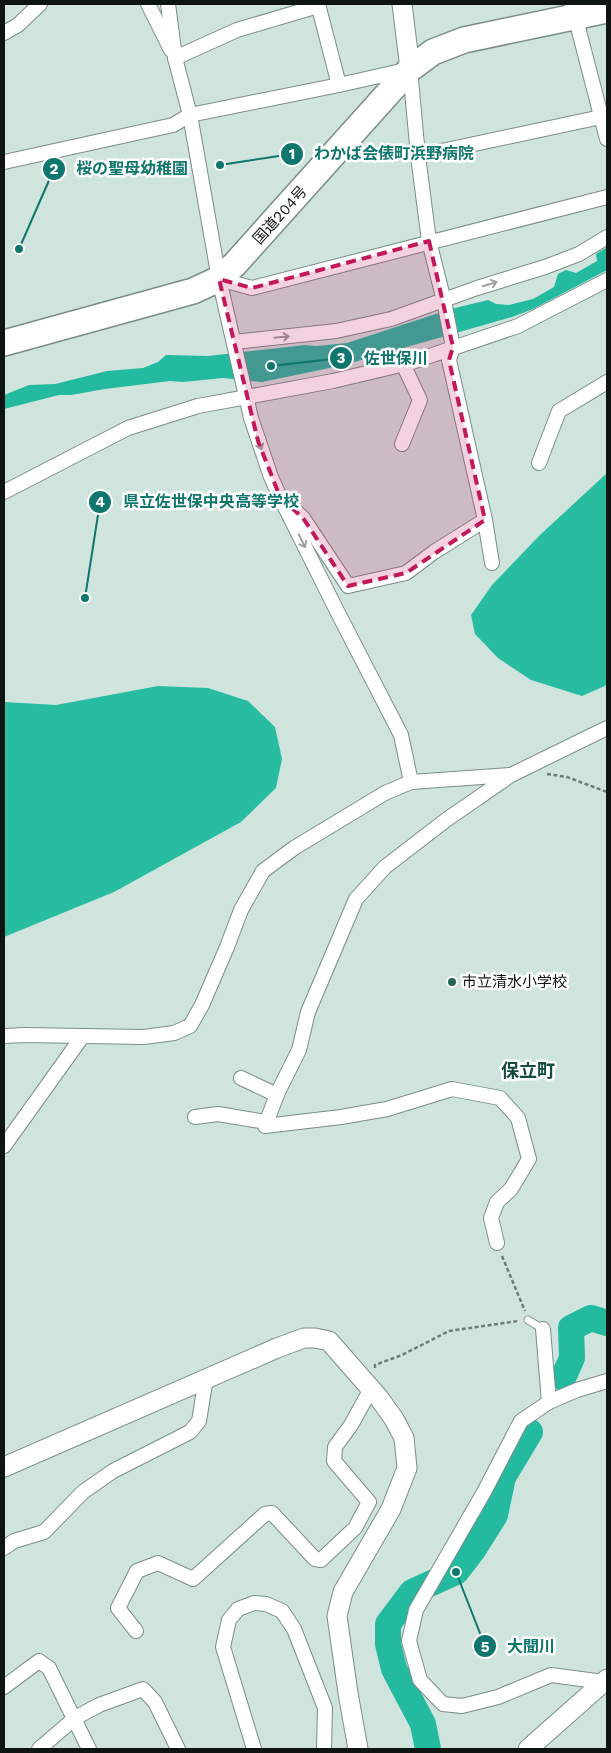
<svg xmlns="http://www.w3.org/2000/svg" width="611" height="1753" viewBox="0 0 611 1753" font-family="'Work Sans','Noto Sans JP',sans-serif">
  <rect width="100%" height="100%" fill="#d0e4de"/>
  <g fill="#28bda1">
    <polygon points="607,473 607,685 582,696 531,680 498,658 475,634 471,615 492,585 540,535"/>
    <polygon points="158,686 208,688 248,701 275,727 282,759 276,788 241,822 114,892 4,937 4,702 56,705"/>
  </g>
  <polygon fill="#23ba9f" points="607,247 607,270 533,309 512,317 344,365 262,382 223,378 183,382 170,381 105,389 71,395 59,395 4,409 4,395 29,385 55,384 107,371 143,368 158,362 166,355 208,356 305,345 316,346 347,343 451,309 488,300 496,304 509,305 533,299 554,287 558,274 566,270 576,273 597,261 596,254"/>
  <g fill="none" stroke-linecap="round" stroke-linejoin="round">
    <g stroke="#23ba9f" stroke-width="26">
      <polyline points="563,1378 572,1358 571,1328 591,1318 607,1323"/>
      <polyline points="428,1749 423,1724 394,1669 388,1644 388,1624 412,1592 456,1572 473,1550 495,1515 503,1477 530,1432"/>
    </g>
    <g stroke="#7a8d88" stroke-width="9">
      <polyline id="lane" points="528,1320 543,1329"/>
    </g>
    <g stroke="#7a8d88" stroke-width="16">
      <g id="street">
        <polyline points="148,4 171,50"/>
        <polyline points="168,4 175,58 190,115 219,279 251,418 271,477 280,497 338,613 401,735 411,782"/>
        <polyline points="318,4 339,85"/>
        <polyline points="572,4 607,139"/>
        <polyline points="4,33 18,25 40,4"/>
        <polyline points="175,58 237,30 318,6"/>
        <polyline points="418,156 601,117"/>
        <polyline points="4,162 173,125 190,115 339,85 410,69 418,156 429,241 444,301 453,347 449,360 485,520 492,563"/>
        <polyline points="219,279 252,288 607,197"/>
        <polyline points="234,342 336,331 391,319 477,288 545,267 579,254 607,237"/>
        <polyline points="402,444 420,400 403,364"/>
        <polyline points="539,463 559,411 607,382"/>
        <polyline points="4,492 128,428 198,406 333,381 409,363 518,326 607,280"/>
        <polyline points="286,502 303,518 348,586 406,573 434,552 485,520"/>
        <polyline points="4,1036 25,1035 144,1037 174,1033 190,1026 202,1005 227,947 241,910 263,871 294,848 385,793 411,782 510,775"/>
        <polyline points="241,1078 277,1095"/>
        <polyline points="195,1117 218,1114 266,1122"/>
        <polyline points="4,1146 82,1037"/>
        <polyline points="497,1243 491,1218 497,1202 511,1189 529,1159 518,1118 500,1098 452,1089 387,1109 341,1117 265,1126 278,1092 299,1050 308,1012 356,899 385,867 446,820 511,775 607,728"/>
        <polyline points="543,1329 549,1402"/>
        <polyline points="4,1548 14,1541 44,1532 83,1492 113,1471 190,1432 199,1421 206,1378"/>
        <polyline points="136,1631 118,1608 137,1571 158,1563 193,1579 265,1514 272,1513 315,1559 321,1560 355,1528 369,1502 334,1461 335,1447 351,1425 371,1389"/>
        <polyline points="604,1682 551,1675 498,1697 462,1706 443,1704 420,1680 409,1641 416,1610 484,1492 521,1421 549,1402 577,1390 607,1381"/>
        <polyline points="4,1687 39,1661 49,1668 89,1749"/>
        <polyline points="39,1749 75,1718 99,1705 143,1689 155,1702 178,1749"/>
        <polyline points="254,1749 223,1647 229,1620 238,1609 254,1603 266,1604 282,1611 294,1629 325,1708 324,1749"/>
      </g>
    </g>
    <g stroke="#7a8d88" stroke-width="21">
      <g id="secondary">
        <polyline points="402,4 410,69"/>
        <polyline points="4,1467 277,1348 304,1338 315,1338 329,1341 379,1398 394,1419 404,1438 407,1468 391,1509 343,1592 337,1616 348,1693 358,1749"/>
        <polyline points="528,1749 607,1679"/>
      </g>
    </g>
    <g stroke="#7a8d88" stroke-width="28">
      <polyline id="highway" points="4,343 193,291 219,279 235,264 410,69 433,52 464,40 607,10"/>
    </g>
    <g stroke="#6f7d79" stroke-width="2.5" stroke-dasharray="4 2.5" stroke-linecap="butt">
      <polyline points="547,774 567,777 607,792"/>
      <polyline points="502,1256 525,1311"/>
      <polyline points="375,1368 375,1365 402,1355 449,1331 518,1321"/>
    </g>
    <use href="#lane" stroke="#fff" stroke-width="7"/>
    <use href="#street" stroke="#fff" stroke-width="14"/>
    <use href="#secondary" stroke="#fff" stroke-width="19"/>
    <use href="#highway" stroke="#fff" stroke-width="25"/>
  </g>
  <defs><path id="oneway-shaft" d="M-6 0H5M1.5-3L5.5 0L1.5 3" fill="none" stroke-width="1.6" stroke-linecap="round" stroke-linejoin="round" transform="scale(1.25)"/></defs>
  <g stroke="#9ea1a0">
    <use href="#oneway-shaft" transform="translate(490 284) rotate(-17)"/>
    <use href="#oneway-shaft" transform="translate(282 337) rotate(-6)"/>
    <use href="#oneway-shaft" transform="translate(259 443) rotate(71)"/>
    <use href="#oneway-shaft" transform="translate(302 541) rotate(64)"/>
  </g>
  <path fill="#c2185b" fill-opacity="0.2" stroke="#c2185b" stroke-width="4" stroke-dasharray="10 6" stroke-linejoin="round" d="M429,241L453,347L449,360L485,520L406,573L348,586L303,518L280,497L258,441L219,279L252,288Z"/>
  <circle fill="#206557" stroke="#fff" stroke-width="2" cx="452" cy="982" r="5"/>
  <g text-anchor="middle" stroke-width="5" stroke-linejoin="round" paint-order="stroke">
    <g font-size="15" fill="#0d1412" stroke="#fff">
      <text transform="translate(280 215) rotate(-48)" y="5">国道204号</text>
    </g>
    <g font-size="15" fill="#0d1412" stroke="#fff" text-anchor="start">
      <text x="462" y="987">市立清水小学校</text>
    </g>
    <g font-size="18" font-weight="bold" fill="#144b40" stroke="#fff">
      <text x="528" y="1077">保立町</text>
    </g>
  </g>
  <path fill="none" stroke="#0f766e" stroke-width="2" d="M220 165L292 154M19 249L54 169M271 366L341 358M85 598L100 502M456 1572L485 1646"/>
  <g fill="#0f766e" stroke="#fff" stroke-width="2">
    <circle cx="220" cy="165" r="5"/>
    <circle cx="19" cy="249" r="5"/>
    <circle cx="271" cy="366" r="5"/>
    <circle cx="85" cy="598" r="5"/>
    <circle cx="456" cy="1572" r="5"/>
    <circle cx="292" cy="154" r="12"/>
    <circle cx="54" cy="169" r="12"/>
    <circle cx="341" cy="358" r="12"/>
    <circle cx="100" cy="502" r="12"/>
    <circle cx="485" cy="1646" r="12"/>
  </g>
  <g font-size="15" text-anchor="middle" font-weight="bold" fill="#fff">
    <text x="292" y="159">1</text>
    <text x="54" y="174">2</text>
    <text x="341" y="363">3</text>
    <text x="100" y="507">4</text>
    <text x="485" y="1652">5</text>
  </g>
  <g font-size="16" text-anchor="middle" font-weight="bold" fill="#0f766e" stroke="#fff" stroke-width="5" stroke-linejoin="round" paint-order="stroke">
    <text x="394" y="159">わかば会俵町浜野病院</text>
    <text x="132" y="174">桜の聖母幼稚園</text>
    <text x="396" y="364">佐世保川</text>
    <text x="211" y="507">県立佐世保中央高等学校</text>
    <text x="531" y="1652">大聞川</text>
  </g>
  <rect width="611" height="1753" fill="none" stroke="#0d1412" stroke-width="10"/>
</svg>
